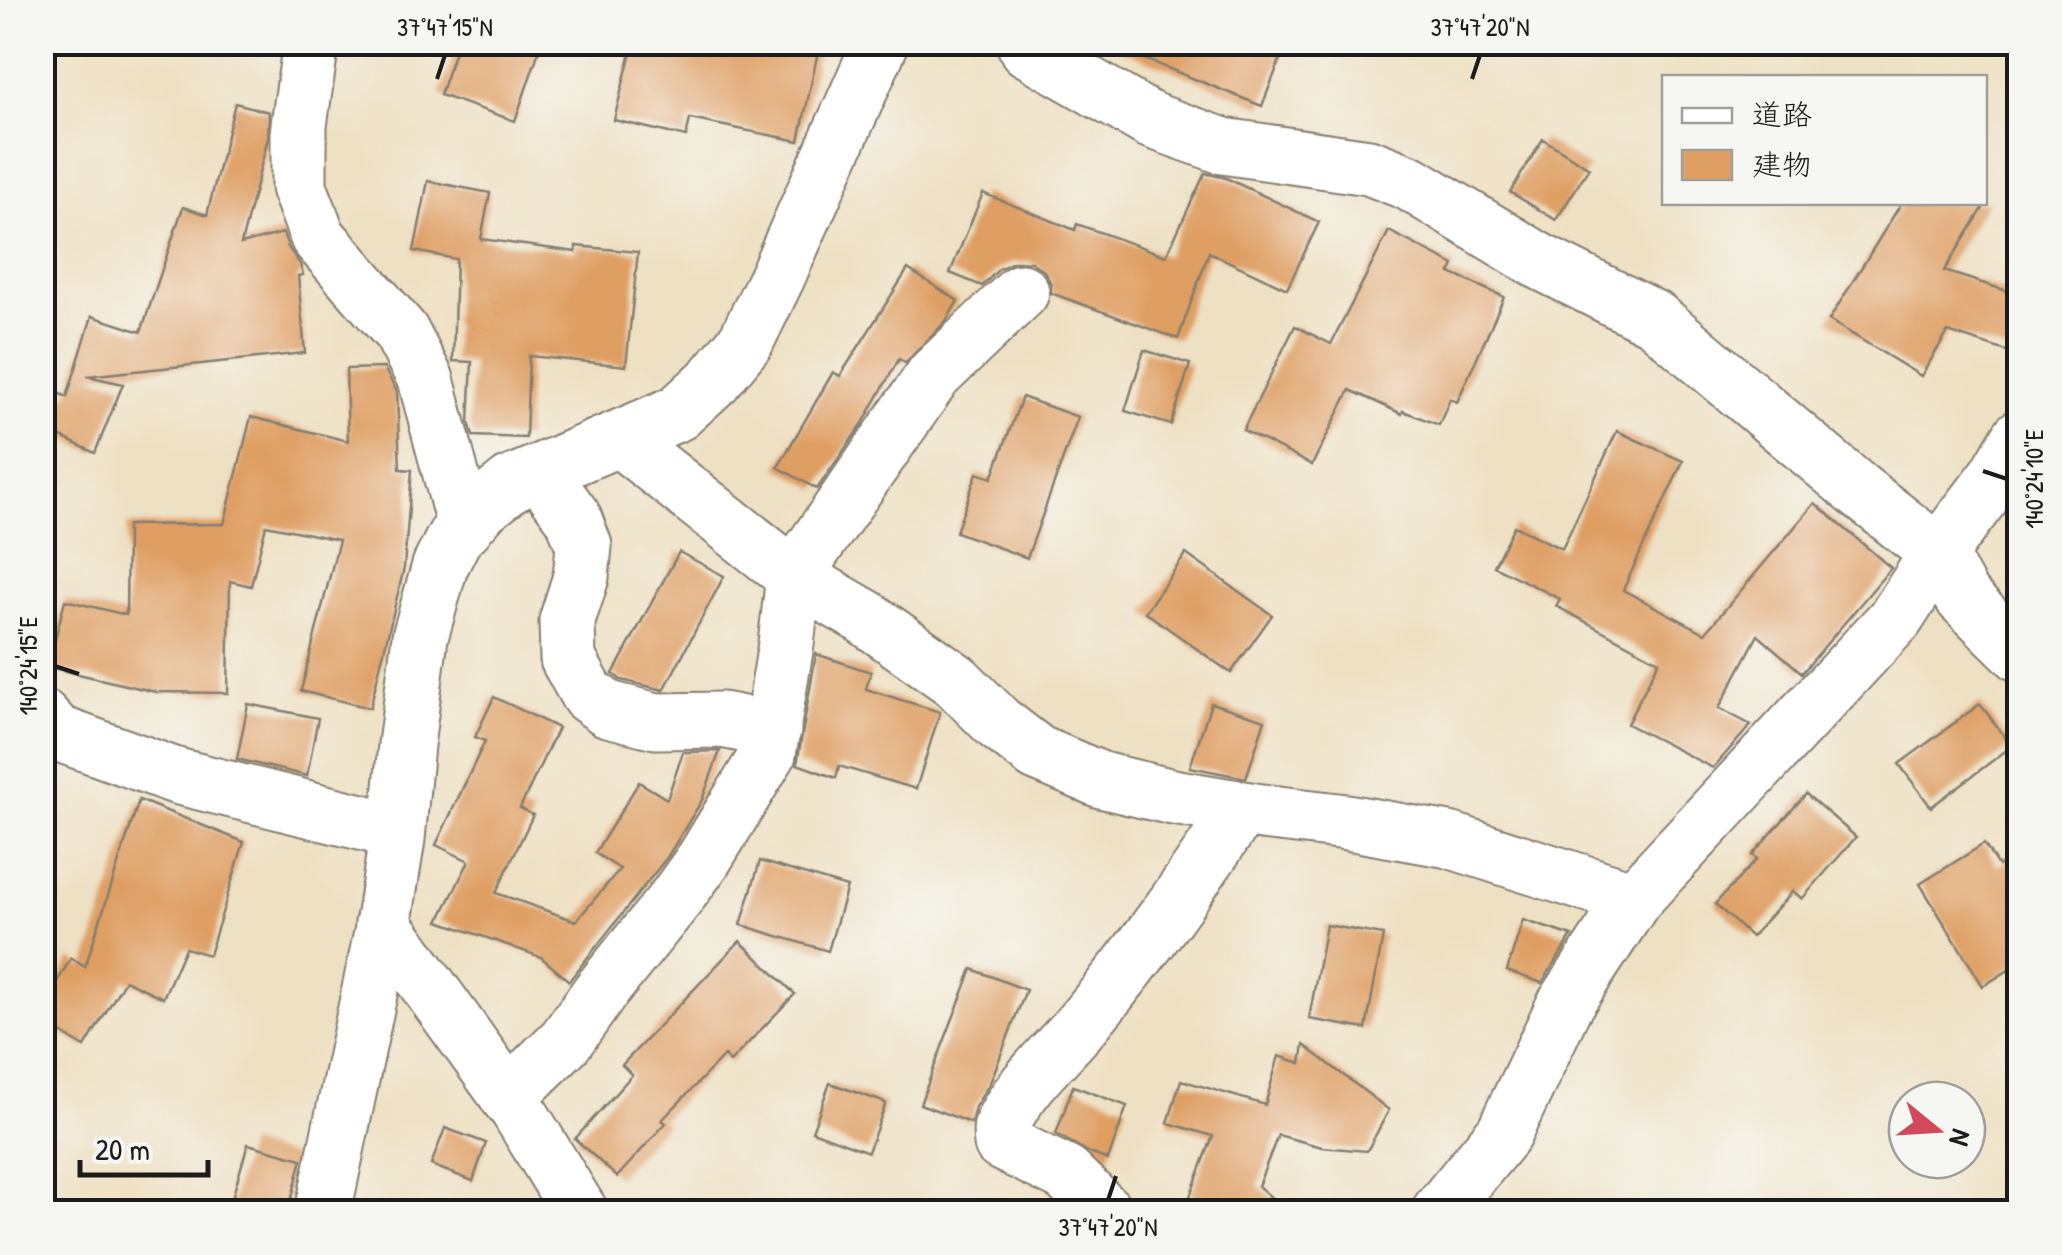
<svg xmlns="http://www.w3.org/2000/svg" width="2062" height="1255" viewBox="0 0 2062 1255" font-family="'Patrick Hand','Klee One',sans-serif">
  <rect width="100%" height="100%" fill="#f6f6f2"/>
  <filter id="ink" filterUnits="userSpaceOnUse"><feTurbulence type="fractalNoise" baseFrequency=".01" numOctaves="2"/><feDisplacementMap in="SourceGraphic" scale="20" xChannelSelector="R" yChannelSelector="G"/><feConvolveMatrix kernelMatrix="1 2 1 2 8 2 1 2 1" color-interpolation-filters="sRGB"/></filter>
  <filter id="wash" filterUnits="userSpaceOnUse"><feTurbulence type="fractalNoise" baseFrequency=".0048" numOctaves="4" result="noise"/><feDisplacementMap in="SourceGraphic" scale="40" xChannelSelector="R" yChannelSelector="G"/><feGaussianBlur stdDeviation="2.25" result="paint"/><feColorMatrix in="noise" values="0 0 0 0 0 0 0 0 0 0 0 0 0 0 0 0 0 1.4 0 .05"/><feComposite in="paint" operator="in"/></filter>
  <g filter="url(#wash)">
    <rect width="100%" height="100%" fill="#eee0c2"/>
    <g id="blocks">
      <g fill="#df9f63">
        <polygon points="458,42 542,42 515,121 440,95"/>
        <polygon points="645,42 820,42 799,141 690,119 686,137 614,120 632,48 643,51"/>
        <polygon points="1108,42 1287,42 1262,106 1107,44"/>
        <polygon points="235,103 269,112 268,138 241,244 283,233 289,249 300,264 303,275 298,276 305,353 87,376 123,384 95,453 42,428 42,386 67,397 92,316 141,332 183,207 207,215"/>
        <polygon points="1543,139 1589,168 1556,220 1510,192"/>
        <polygon points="1205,173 1226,178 1319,222 1287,289 1209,252 1178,339 1051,293 1051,284 1044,271 1031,262 1013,262 999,269 982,286 950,273 983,193 1075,230 1077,224 1166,256"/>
        <polygon points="428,181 490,193 481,239 576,252 576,246 638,252 626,366 529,356 526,438 473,436 469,422 472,362 453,361 456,259 414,251"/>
        <polygon points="1902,202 1987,202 1944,271 2020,295 2020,319 2009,352 1948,332 1921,376 1829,320"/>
        <polygon points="1389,231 1454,265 1450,273 1504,297 1457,402 1450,399 1439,425 1403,411 1402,414 1350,390 1312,465 1243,430 1295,326 1331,344"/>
        <polygon points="908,269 958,301 946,321 905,363 899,359 863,423 817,489 778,467 833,372 840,376"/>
        <polygon points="1144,350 1190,364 1171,425 1125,411"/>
        <polygon points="384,368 397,392 400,469 412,470 404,568 370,708 301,691 339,540 266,525 251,586 230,581 228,693 156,692 48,667 65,600 126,615 127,525 224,524 251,417 348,441 346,369"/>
        <polygon points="1022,397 1078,417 1027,558 956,532 977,473 992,478"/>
        <polygon points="1617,431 1683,461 1623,590 1705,633 1815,503 1891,568 1802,673 1758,635 1719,708 1751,725 1713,768 1627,724 1659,661 1556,606 1560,599 1494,566 1514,526 1562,549"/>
        <polygon points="679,552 724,576 664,690 621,680 613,674"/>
        <polygon points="1186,554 1272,615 1231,673 1145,612"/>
        <polygon points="816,654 871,672 866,689 940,712 916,789 839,766 836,778 797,764"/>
        <polygon points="494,697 558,728 520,808 533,815 496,893 576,921 620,869 595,853 639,782 667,799 683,752 720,751 702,800 668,856 569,981 541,957 439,921 469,861 436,845 485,741 475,737"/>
        <polygon points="1211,703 1265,720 1246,778 1190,767"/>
        <polygon points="248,704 318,718 307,776 237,759"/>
        <polygon points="1980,704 2012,746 1931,807 1899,764"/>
        <polygon points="1806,794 1856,837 1802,899 1793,891 1751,937 1715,904 1757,859 1752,855"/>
        <polygon points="139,800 244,842 209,955 185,948 163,998 125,980 85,1047 42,1022 42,1007 71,958 85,967"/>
        <polygon points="1984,844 1998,866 2020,851 2020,963 1983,986 1920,884"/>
        <polygon points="760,861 847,887 828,951 741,925"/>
        <polygon points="1523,920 1572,936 1542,983 1507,971"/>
        <polygon points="1326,925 1383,935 1366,1029 1309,1019"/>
        <polygon points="740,941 795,994 730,1062 724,1056 662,1120 666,1123 617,1177 575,1139 632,1075 622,1065"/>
        <polygon points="972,969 1026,990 990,1083 975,1107 971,1123 920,1104"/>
        <polygon points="1304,1045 1389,1110 1367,1151 1322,1147 1278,1135 1258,1186 1288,1212 1184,1212 1213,1136 1168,1123 1181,1080 1265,1105 1279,1056 1301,1063"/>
        <polygon points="830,1083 886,1103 868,1152 812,1131"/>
        <polygon points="1073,1086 1127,1106 1108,1160 1090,1153 1056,1134"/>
        <polygon points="445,1128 486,1143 473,1181 431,1165"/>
        <polygon points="248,1144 302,1159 288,1212 228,1212"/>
      </g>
    </g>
  </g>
  <g filter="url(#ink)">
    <use href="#blocks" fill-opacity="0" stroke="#857e6f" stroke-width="2.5"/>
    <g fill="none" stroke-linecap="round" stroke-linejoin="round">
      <g stroke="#857e6f" stroke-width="59">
        <g id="minor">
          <polyline points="311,42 299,125 299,187 318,237 401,332 426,380 465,527"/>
          <polyline points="1024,42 1027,49 1150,120 1223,146 1369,167 1410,183 1539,261 1655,319 1858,490 1938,553 1963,598 2020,654"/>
          <polyline points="620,439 794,576 865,617 956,681 998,723 1037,753 1101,780 1173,797 1262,812 1347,822 1449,840 1634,899"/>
          <polyline points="540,472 573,517 584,546 581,577 567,621 568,659 588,695 608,709 656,721 722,720 773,730"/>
          <polyline points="42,717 57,733 176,776 397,831"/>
          <polyline points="383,923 518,1110 580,1212"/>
          <polyline points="508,1097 566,1040 600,992 676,898 704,859 768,754 786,644 794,576 934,375 1021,292"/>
          <polyline points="323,1212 382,933 397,839 406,745 420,637 440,566 454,538 482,507 511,484 678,413 714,380 746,341 777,277 881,42"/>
          <path d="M1105,1212L1066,1174L1002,1143C1001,1134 1000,1128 1004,1120C1023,1082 1059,1052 1086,1019C1143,952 1192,881 1241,809"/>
          <polyline points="1439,1212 1504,1133 1564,1006 1634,899 1896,618 1938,553 1997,476 2020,437"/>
        </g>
      </g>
      <use href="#minor" stroke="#fff" stroke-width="55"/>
    </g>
  </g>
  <path fill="none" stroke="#1c1c1c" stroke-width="4" d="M437,79L445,55M1472,79L1480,55M1983,471L2007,479M55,666L79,674M1108,1200L1116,1176"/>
  <rect width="2062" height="1255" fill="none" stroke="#f6f6f2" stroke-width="110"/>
  <rect x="1662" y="75" width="325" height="130" fill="#f6f6f2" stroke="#9f9f9c" stroke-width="2.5"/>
  <rect x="1682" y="108" width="50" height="15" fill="#ffffff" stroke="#9f9f9c" stroke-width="2.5"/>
  <text x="1752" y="125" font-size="30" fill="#1c1c1c">道路</text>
  <rect x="1682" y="150" width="50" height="30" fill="#df9f63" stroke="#9f9f9c" stroke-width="2.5"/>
  <text x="1752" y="175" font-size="30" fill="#1c1c1c">建物</text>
  <g transform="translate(1937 1130) rotate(108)"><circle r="48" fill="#f6f6f2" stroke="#9f9f9c" stroke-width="2.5"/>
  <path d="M0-8L18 38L0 25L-18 38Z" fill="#d1495b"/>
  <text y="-15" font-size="28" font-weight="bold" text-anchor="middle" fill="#1c1c1c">N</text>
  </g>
  <path d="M80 1160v15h128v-15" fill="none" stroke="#1c1c1c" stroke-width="5"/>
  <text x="95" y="1160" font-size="30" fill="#1c1c1c" stroke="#f6f6f2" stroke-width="8" paint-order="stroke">20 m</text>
  <rect x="55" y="55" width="1952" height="1145" fill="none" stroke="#1c1c1c" stroke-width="4"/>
  <g font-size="25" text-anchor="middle" fill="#1c1c1c">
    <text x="445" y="36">37°47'15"N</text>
    <text x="1480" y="36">37°47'20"N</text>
    <text transform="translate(2034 479) rotate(-90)" y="9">140°24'10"E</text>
    <text transform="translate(28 666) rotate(-90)" y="9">140°24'15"E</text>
    <text x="1108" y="1236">37°47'20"N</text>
  </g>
</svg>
